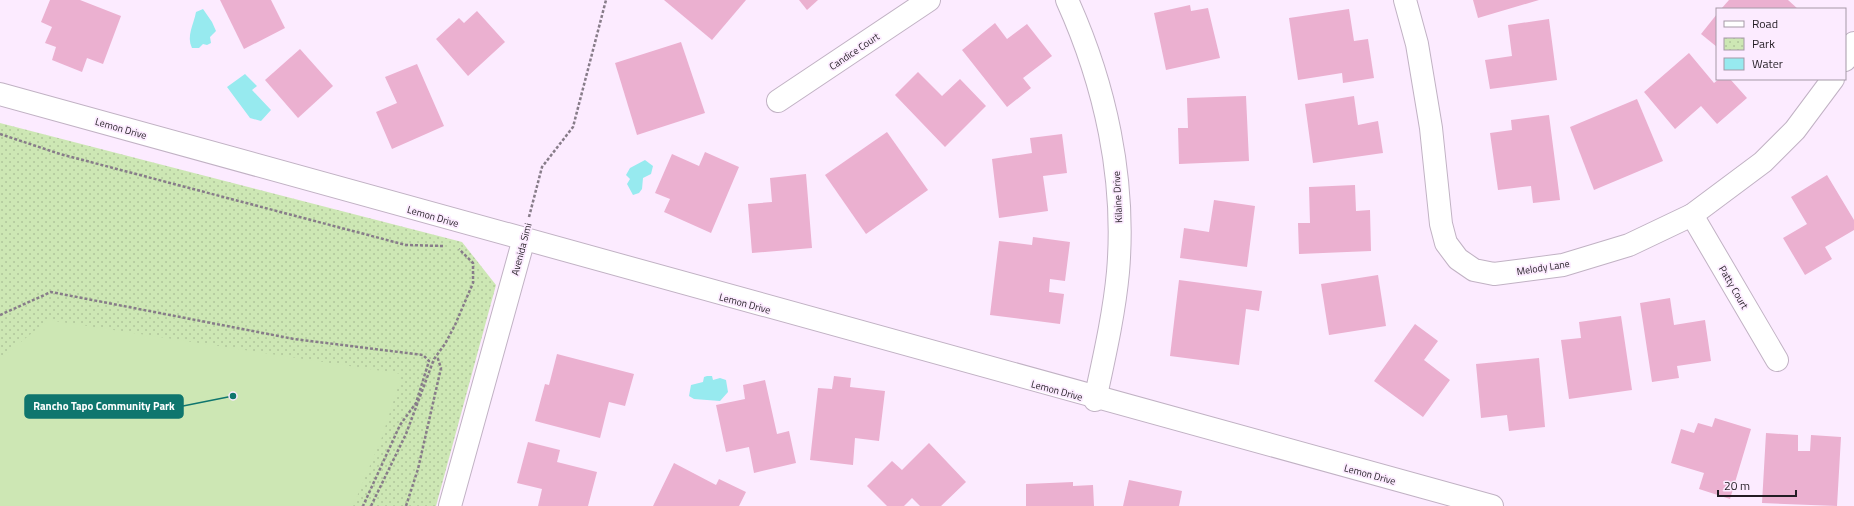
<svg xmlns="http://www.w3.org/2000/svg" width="1854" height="506" viewBox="0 0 1854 506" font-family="'Titillium Web',sans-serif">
  <defs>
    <pattern id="park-dots" width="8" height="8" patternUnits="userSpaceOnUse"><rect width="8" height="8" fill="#cde7b4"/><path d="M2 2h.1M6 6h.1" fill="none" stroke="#b0c69b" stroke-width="1.8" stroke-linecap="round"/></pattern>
  </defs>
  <rect width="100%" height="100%" fill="#fcebff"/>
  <polygon fill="url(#park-dots)" points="0,123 462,242 496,285 436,506 0,506"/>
  <polygon fill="#cde7b4" points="48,320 402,374 382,437 353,506 0,506 0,359"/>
  <g fill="#97eaef">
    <path d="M203,9L212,22L216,31L210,37L211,43L207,45L203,44L199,48H192C186,36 194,24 196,12Z"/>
    <polygon points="245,74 257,86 252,90 271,110 261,121 250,118 227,87"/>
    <polygon points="645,160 653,166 651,174 643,178 642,189 639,193 633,195 627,184 630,179 626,175 630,168"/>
    <polygon points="707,376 712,376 713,380 720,378 726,380 728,392 720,401 694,399 689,396 691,385 703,382 704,377"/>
  </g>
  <g fill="#ebb0d0">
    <polygon points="50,0 80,0 121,16 103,64 87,58 82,72 52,60 56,47 45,43 52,27 41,22"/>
    <polygon points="220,0 271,0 285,28 244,49"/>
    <polygon points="664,0 746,0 712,40"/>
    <polygon points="799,0 818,0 807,10"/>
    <polygon points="1473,0 1539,0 1478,18"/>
    <polygon points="1729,0 1788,0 1798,9 1721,9"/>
    <polygon points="1190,5 1191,11 1208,8 1220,58 1166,70 1154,13"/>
    <polygon points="1349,9 1354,41 1368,39 1374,78 1343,83 1342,73 1298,80 1289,18"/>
    <polygon points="477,11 505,42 468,76 436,39 459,18 464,23"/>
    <polygon points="1717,14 1717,47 1701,34"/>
    <polygon points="1549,19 1557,80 1490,89 1485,60 1512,56 1508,25"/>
    <polygon points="995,23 1007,39 1027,24 1052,56 1023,78 1031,88 1007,107 962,50"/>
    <polygon points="681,42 705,113 637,135 615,63"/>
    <polygon points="300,49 333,86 298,118 265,80"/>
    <polygon points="1689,53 1714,83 1719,79 1730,79 1747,98 1717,124 1701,106 1675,129 1644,92"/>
    <polygon points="417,64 444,126 392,149 376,112 397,103 385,77"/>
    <polygon points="918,72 942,96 960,79 986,106 945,147 895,95"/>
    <polygon points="1246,96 1249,161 1179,164 1178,128 1188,128 1187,98"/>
    <polygon points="1354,96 1358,125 1378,121 1383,153 1313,163 1305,104"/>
    <polygon points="1637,99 1663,161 1594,190 1570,127"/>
    <polygon points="1549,115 1560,200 1533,203 1531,186 1498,190 1490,133 1512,130 1511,120"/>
    <polygon points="887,132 928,190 866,234 825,175"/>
    <polygon points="1062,134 1067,173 1043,176 1048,211 999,218 992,159 1032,153 1030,138"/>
    <polygon points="705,152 739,167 711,233 664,212 670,199 655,193 672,154 699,166"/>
    <polygon points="806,174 812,248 752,253 748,204 772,202 770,178"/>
    <polygon points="1827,175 1854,220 1854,230 1825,247 1832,259 1805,275 1783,238 1807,224 1791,197"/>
    <polygon points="1355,185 1356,211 1370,210 1371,251 1299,254 1298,223 1310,223 1309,187"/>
    <polygon points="1214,200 1255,206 1247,267 1180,258 1184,228 1209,232"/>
    <polygon points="1033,237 1070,242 1065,281 1050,279 1049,292 1064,294 1060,324 990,315 999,241 1032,245"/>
    <polygon points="1378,275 1386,326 1329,335 1321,284"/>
    <polygon points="1179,280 1262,291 1259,311 1246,309 1239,365 1170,356"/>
    <polygon points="1670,298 1674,325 1705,320 1711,361 1677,366 1679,378 1652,382 1640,303"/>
    <polygon points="1621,316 1632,390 1569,399 1561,340 1581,338 1579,322"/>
    <polygon points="1415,324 1438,341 1424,360 1450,380 1423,417 1374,381"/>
    <polygon points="557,354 634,374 625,406 609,402 600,438 535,421 545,384 549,385"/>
    <polygon points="1539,358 1545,427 1509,431 1507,415 1481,418 1476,364"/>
    <polygon points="834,376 851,378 850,387 885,391 879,441 855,438 853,465 810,460 818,388 832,389"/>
    <polygon points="765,380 777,434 789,431 796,463 754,473 749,447 726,452 716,405 745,399 743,385"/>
    <polygon points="1715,418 1751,429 1730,499 1699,489 1704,473 1671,463 1681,429 1694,433 1698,423 1712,427"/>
    <polygon points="1766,433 1798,435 1798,451 1810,451 1811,435 1841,437 1837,506 1762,503"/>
    <polygon points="528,442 560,450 557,462 597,472 588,506 538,506 542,489 517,483"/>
    <polygon points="929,443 966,482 941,506 920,506 912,498 904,506 887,506 867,486 892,461 902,470"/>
    <polygon points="674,463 716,485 719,479 746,492 739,506 653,506"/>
    <polygon points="1129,480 1182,491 1179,506 1123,506"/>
    <polygon points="1073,482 1073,486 1093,485 1094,506 1026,506 1026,484"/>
  </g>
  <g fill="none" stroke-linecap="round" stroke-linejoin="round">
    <g stroke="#c1b2c4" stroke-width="24">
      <g id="street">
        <path d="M1067,0C1105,84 1126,178 1118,272C1114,315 1104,358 1095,400"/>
        <polyline points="1405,0 1417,44 1431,128 1441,224 1446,243 1458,259 1474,270 1494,274 1563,265 1629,245 1692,215 1763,162 1795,130 1833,79"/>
        <polyline points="1845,60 1854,43"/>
        <path d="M0,94C497,234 994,373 1492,506"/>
        <polyline points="778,101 929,0"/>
        <polyline points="1692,215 1777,360"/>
        <polyline points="450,506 523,242"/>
      </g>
    </g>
    <g stroke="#877c89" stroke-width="2.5" stroke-dasharray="3 2" stroke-linecap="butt">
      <polyline points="0,134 60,154 406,245 444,246"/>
      <polyline points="529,217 542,167 573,127 606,0"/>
      <polyline points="0,315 51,292 294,339 423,355 429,361 416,403 400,425 363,506"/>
      <polyline points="371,506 406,434 434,359 445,344 455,325 473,283 473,263 459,249"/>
      <polyline points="406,506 418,469 441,368 437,356"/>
    </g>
    <use href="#street" stroke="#fff" stroke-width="22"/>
  </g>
  <g text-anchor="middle" stroke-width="3.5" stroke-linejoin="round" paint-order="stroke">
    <g font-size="10" fill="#231d24" stroke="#fcebff">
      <text transform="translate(854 51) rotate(-34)" y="4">Candice Court</text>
      <text transform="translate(121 128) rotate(16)" y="4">Lemon Drive</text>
      <text transform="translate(1117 197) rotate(-93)" y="4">Kilaine Drive</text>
      <text transform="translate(433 216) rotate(16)" y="4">Lemon Drive</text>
      <text transform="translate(521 249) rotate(-75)" y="4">Avenida Simi</text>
      <text transform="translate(1543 267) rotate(-9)" y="4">Melody Lane</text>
      <text transform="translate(1734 287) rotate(60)" y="4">Patty Court</text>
      <text transform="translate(745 303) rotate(15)" y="4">Lemon Drive</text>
      <text transform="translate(1057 390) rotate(15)" y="4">Lemon Drive</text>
      <text transform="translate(1370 474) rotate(15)" y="4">Lemon Drive</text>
    </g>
  </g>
  <path fill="none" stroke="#0f766e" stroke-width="1.5" d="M233 396L183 406"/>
  <circle fill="#0f766e" stroke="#fcebff" stroke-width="1.5" cx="233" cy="396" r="4"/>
  <rect fill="#0f766e" stroke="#0f766e" stroke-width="1.5" x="25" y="395" width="158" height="23" rx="4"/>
  <g font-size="11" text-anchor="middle" font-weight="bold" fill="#fff">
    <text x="104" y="410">Rancho Tapo Community Park</text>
  </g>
  <rect x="1716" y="8" width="130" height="72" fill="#fcebff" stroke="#a599a7"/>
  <rect x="1724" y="21" width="20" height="6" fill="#ffffff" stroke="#a599a7"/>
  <text x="1752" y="28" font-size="12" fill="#231d24">Road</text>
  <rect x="1724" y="38" width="20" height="12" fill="url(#park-dots)" stroke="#a599a7"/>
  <text x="1752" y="48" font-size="12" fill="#231d24">Park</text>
  <rect x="1724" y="58" width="20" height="12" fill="#97eaef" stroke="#a599a7"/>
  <text x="1752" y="68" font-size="12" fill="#231d24">Water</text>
  <path d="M1718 490v6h78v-6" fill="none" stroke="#231d24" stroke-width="2"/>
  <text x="1724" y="490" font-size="12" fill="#231d24" stroke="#fcebff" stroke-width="3" paint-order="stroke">20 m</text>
</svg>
